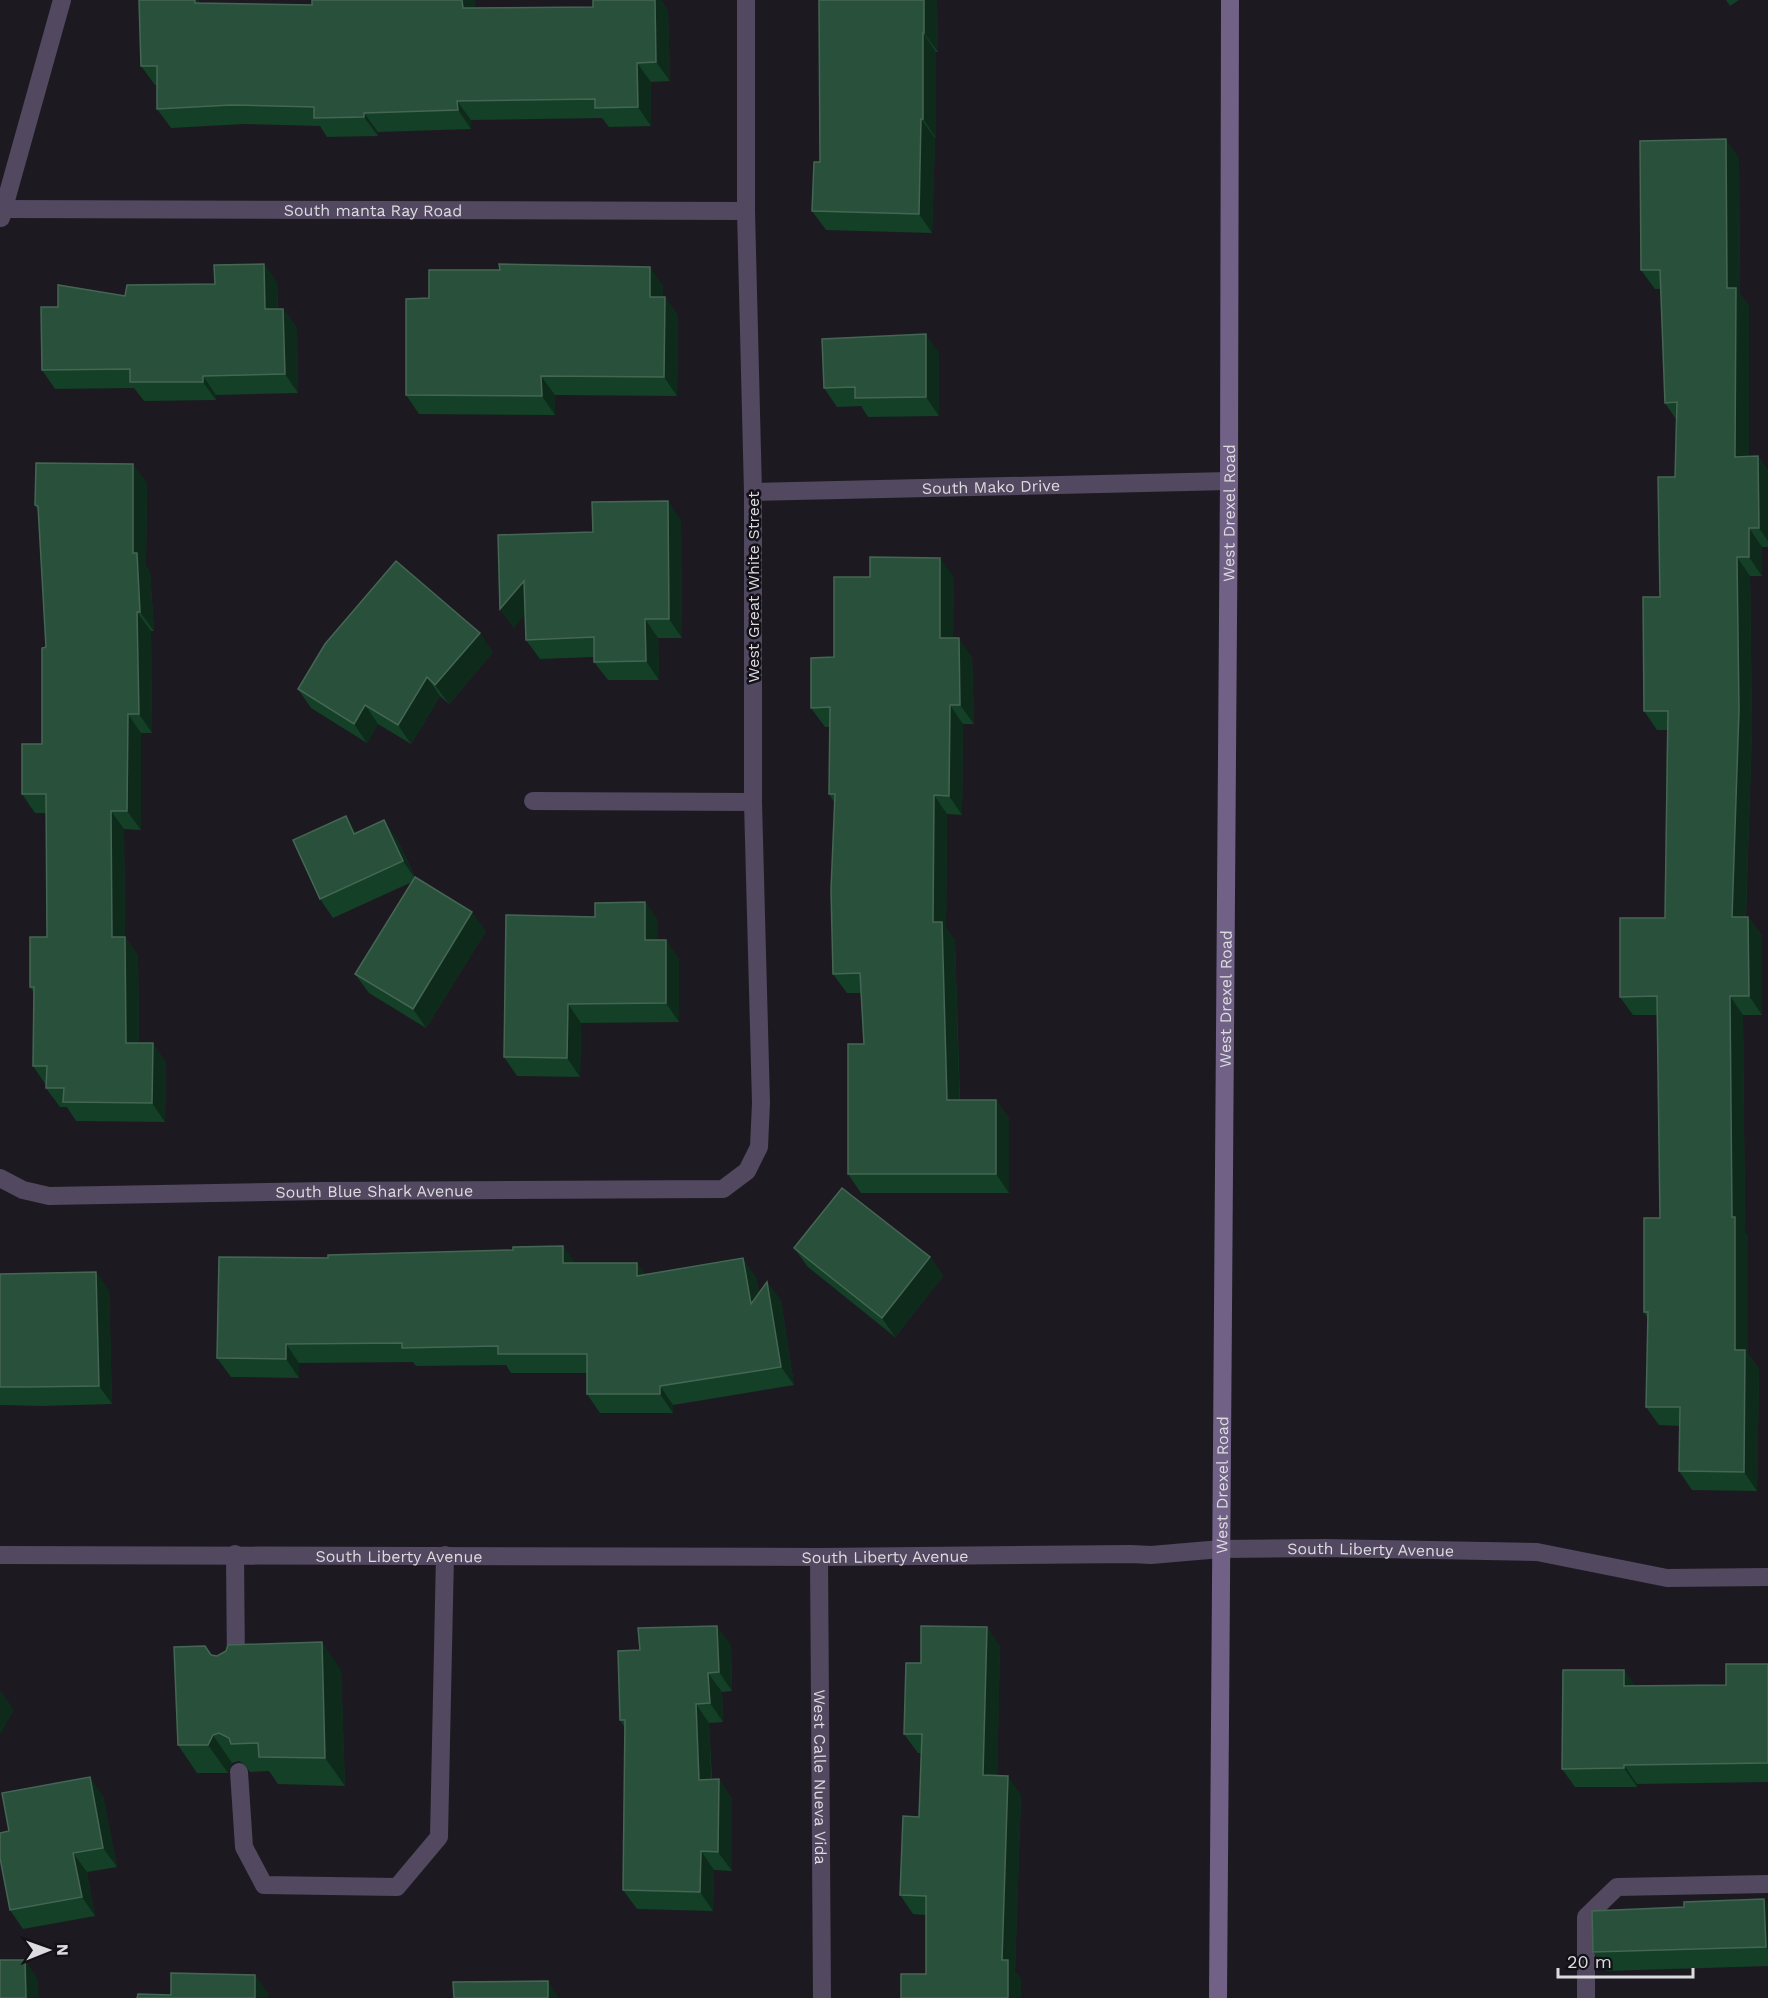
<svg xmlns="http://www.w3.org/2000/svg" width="1768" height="1998" viewBox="0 0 1768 1998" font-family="'Work Sans',sans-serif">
  <rect width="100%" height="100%" fill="#1c1a20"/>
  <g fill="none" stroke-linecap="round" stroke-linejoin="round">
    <g stroke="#524860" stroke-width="18">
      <polyline points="235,1554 236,1668"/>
      <polyline points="239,1772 244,1847 264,1885 397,1887 439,1837 445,1555"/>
      <polyline points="1586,1998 1586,1917 1617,1887 1768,1884"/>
    </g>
    <g stroke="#524860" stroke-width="18">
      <path id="s1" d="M3,209L746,211"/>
      <polyline points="1,218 62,0"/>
      <path id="s2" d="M753,492L1229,481"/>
      <polyline points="533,801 753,802"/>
      <path id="s3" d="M0,1178L23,1190L49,1196L322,1191L723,1189L747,1171L759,1147L761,1103L753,802V492L746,211V0"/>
      <path id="s4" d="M0,1555L819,1557L1131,1554L1151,1555L1221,1549L1324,1548L1537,1552L1667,1578L1768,1577"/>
      <path id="s5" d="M819,1557L822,1998"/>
    </g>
    <path stroke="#716187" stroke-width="18" id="s6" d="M1218,1998L1229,481L1230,0"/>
  </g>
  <g fill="#134026">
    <polygon points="198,0 200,3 476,8 593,7 593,0 661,0 668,11 670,81 651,82 651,126 609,127 602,118 471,120 471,129 378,132 378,136 327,137 320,126 244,124 171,128 157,109 157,85 155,85 141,66"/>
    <polygon points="937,0 938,52 936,52 936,138 935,138 932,233 826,230 812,211 820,162"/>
    <polygon points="1726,0 1739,0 1730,6"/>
    <polygon points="1739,158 1740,294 1749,306 1749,456 1758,456 1768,471 1768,547 1762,547 1762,576 1750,576 1752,729 1746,917 1748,917 1762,936 1762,1015 1743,1015 1745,1233 1748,1236 1748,1354 1759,1369 1757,1491 1692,1490 1679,1471 1680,1426 1659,1425 1646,1407 1648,1319 1644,1312 1660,1218 1658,1015 1633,1015 1620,997 1665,918 1667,730 1657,730 1644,711 1660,597 1675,477 1676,419 1665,403 1661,289 1655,289 1641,270"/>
    <polygon points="264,264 277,283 278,309 283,309 297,328 298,393 216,395 216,400 144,401 134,388 55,389 42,370 58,307 125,296 215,284"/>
    <polygon points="663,286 663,297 665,297 678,316 677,396 555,395 555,415 419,414 406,395 429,298"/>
    <polygon points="939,353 939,416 868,417 861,406 837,407 824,388"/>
    <polygon points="147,483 146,566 150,572 154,631 151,631 152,733 141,733 141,830 124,829 125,937 138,956 139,1043 166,1062 165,1122 76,1121 67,1107 60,1107 46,1088 46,1085 33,1066 34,993 30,987 47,937 46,813 35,813 22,794 42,744 46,647 38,511 35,505"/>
    <polygon points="681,520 682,638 658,638 659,680 608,680 594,662 594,657 540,659 526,640 525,614 514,628 500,609 593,532"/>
    <polygon points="870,577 954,577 953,638 972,657 974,724 963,724 962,815 947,814 946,928 955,941 960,1100 996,1100 1009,1119 1009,1193 861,1193 848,1174 864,1044 861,993 847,993 833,974 834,802 829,794 830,727 825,727 811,708"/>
    <polygon points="493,652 449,704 440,696 411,744 378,724 367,743 311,708 298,689"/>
    <polygon points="358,833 397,839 415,877 486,931 426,1028 369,993 355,974 412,882 333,918 320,899"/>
    <polygon points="645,902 658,921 658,940 679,959 679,1022 581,1023 580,1077 517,1076 504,1057 595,917"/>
    <polygon points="794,1248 930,1257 943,1276 895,1337 808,1267"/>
    <polygon points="575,1263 637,1263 645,1274 756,1277 759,1293 767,1282 781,1301 794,1385 673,1405 673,1413 600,1413 587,1394 587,1373 511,1373 506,1365 416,1366 413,1362 299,1363 299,1378 231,1377 217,1358"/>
    <polygon points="0,1274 109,1290 112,1404 42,1406 0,1405"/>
    <polygon points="731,1645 732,1691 722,1692 723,1722 709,1723 712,1779 732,1798 732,1871 714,1870 713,1911 637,1909 623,1890 625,1728 620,1720"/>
    <polygon points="205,1646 212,1655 217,1656 341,1670 345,1786 278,1784 269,1771 250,1772 244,1764 239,1761 232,1763 228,1773 197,1773 178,1745"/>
    <polygon points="1000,1646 997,1776 1021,1795 1015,1971 1021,1979 1021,1998 901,1998 926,1974 926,1915 913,1914 900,1895 919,1817 921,1753 918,1753 904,1734 921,1663"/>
    <polygon points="1768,1664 1768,1782 1637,1784 1637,1787 1575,1787 1562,1769 1624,1670 1635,1686 1726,1685"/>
    <polygon points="103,1796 117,1867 87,1872 95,1916 23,1929 10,1910 9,1831"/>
    <polygon points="1764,1899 1768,1905 1768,1966 1607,1971 1593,1952 1684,1907"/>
  </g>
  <g fill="#0e2a1b">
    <polygon points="462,0 475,0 476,27 463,8"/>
    <polygon points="655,0 661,0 668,11 670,81 656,62"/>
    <polygon points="924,0 937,0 938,52 924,33"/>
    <polygon points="923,33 936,52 936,138 923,119"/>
    <polygon points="637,63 651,82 651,126 638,107"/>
    <polygon points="457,101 471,120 471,129 458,110"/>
    <polygon points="364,113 378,132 378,136 364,117"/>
    <polygon points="921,119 935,138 932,233 919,214"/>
    <polygon points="1726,139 1739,158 1740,294 1749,306 1749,475 1735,457 1727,288"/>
    <polygon points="264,264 277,283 278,328 265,309"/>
    <polygon points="650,267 663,286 663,316 650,297"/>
    <polygon points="665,297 678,316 677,396 664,377"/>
    <polygon points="283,309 297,328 298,393 285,374"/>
    <polygon points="926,334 939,353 939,416 926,397"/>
    <polygon points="203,376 216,395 216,400 203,382"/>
    <polygon points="541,376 555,395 555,415 542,396"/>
    <polygon points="1758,456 1768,471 1768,541 1759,528"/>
    <polygon points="133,464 147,483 146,566 150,572 154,631 140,612 133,553"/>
    <polygon points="668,501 681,520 682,638 669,619"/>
    <polygon points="1749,528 1762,547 1762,576 1749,557"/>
    <polygon points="1737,557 1750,576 1752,729 1745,936 1732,917"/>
    <polygon points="940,558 954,577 953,657 940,638"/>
    <polygon points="524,581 537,600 514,628 500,609"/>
    <polygon points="137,612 151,631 152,733 139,714"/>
    <polygon points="645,619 658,638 659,680 646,661"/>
    <polygon points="480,633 493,652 449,704 435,685"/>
    <polygon points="959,638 972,657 974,724 960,705"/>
    <polygon points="427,677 440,696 411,744 398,725"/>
    <polygon points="365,705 378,724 367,743 354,724"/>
    <polygon points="950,705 963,724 962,815 949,796"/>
    <polygon points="128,714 141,733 141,830 127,811"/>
    <polygon points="934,795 947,814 946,928 955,941 960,1119 947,1100 933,922"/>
    <polygon points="111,811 124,829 125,937 138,956 139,1062 126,1043 112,937"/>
    <polygon points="346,816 359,835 354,834"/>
    <polygon points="384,820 397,839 416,880 403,861"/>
    <polygon points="645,902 658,921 658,959 645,940"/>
    <polygon points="472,912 486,931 426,1028 413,1009"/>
    <polygon points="1748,917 1762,936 1762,1015 1749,996"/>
    <polygon points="666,940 679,959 679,1022 666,1003"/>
    <polygon points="1730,996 1743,1015 1745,1233 1748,1236 1748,1354 1759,1369 1757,1491 1744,1472 1735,1350 1732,1217"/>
    <polygon points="568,1004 581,1023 580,1077 567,1058"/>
    <polygon points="153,1043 166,1062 165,1122 152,1103"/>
    <polygon points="996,1100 1009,1119 1009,1193 996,1174"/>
    <polygon points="563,1246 577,1265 563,1263"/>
    <polygon points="930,1257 943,1276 895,1337 882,1318"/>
    <polygon points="743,1258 756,1277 764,1322 751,1304"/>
    <polygon points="637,1263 651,1282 637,1276"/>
    <polygon points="96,1272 109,1290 112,1404 99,1386"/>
    <polygon points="767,1282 781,1301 794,1385 781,1367"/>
    <polygon points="286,1344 299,1363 299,1378 286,1359"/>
    <polygon points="660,1386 673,1405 673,1413 660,1394"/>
    <polygon points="717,1626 731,1645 732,1691 719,1672"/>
    <polygon points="987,1627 1000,1646 997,1794 983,1775"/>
    <polygon points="322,1642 341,1670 345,1786 325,1758"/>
    <polygon points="1624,1670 1637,1688 1624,1686"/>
    <polygon points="708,1673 722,1692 723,1722 710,1703"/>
    <polygon points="1,1691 14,1710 0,1735 0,1693"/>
    <polygon points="696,1704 709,1723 712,1798 699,1780"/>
    <polygon points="213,1735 232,1763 228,1773 208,1745"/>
    <polygon points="1624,1765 1637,1784 1637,1787 1624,1768"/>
    <polygon points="1008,1776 1021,1795 1015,1971 1021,1979 1021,1998 1008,1998 1002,1960"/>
    <polygon points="90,1777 103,1796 117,1867 103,1848"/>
    <polygon points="719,1779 732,1798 732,1871 718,1852"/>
    <polygon points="701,1851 714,1870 713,1911 700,1892"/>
    <polygon points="73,1853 87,1872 95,1916 82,1897"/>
    <polygon points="1764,1899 1768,1905 1768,1950 1766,1947"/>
    <polygon points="25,1960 38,1979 39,1998 26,1998"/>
    <polygon points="255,1975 269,1994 268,1998 255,1998"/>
    <polygon points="548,1981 559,1998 548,1998"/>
  </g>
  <g fill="#29503a" stroke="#456654" stroke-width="1.5">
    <polygon points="139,0 195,0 195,3 312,5 312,0 462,0 463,8 593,7 593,0 655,0 656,62 637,63 638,107 595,108 595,99 457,101 458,110 364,113 364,117 314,118 314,107 231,105 157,109 157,66 141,66"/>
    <polygon points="819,0 924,0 924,33 923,33 923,119 921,119 919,214 812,211 814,162 820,162"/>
    <polygon points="1726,139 1727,288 1736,288 1735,457 1758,456 1759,528 1749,528 1749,557 1737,557 1739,710 1732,917 1748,917 1749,996 1730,996 1732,1217 1735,1217 1735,1350 1745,1350 1744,1472 1679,1471 1680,1407 1646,1407 1648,1312 1644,1312 1644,1218 1660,1218 1657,996 1620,997 1620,918 1665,918 1668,711 1644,711 1643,597 1660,597 1658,477 1675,477 1677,402 1665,403 1660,270 1641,270 1640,141"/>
    <polygon points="264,264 265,309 283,309 285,374 203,376 203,382 130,382 130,369 42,370 41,307 58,307 58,285 125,296 127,285 215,284 214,265"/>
    <polygon points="499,264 650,267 650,297 665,297 664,377 541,376 542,396 406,395 406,299 429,298 429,270 500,270"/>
    <polygon points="926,334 926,397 855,398 855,387 824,388 822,339"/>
    <polygon points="36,463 133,464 133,553 137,553 140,612 137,612 139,714 128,714 127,811 111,811 112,937 125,937 126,1043 153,1043 152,1103 63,1102 64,1088 46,1088 47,1066 33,1066 34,987 30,987 30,937 47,937 46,794 22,794 22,744 42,744 42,648 46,647 38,506 35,505"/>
    <polygon points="668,501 669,619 645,619 646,661 594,662 594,637 526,640 524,581 500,609 498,535 593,532 592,502"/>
    <polygon points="870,557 940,558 940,638 959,638 960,705 950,705 949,796 934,795 933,922 942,922 947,1100 996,1100 996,1174 848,1174 848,1044 864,1044 860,973 833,974 831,890 835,794 829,794 830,707 811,708 811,658 834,657 834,577 870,577"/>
    <polygon points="396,561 480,633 435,685 427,677 398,725 365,705 354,724 298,689 325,644"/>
    <polygon points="346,816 354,834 384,820 403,861 320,899 293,840"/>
    <polygon points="415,877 472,912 413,1009 355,974"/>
    <polygon points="645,902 645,940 666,940 666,1003 568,1004 567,1058 504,1057 506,915 595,917 595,903"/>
    <polygon points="842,1188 930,1257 882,1318 794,1248"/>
    <polygon points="563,1246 563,1263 637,1263 637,1276 743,1258 751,1304 767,1282 781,1367 660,1386 660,1394 587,1394 587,1354 498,1354 498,1346 402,1348 402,1343 286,1344 286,1359 217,1358 219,1257 328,1258 328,1255 513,1250 513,1247"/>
    <polygon points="96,1272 99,1386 28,1387 0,1387 0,1274"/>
    <polygon points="717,1626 719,1672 708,1673 710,1703 696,1704 699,1780 719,1779 718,1852 701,1851 700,1892 623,1890 625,1720 620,1720 618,1651 640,1650 638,1628"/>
    <polygon points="921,1626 987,1627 983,1775 1008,1776 1002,1960 1008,1960 1008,1998 901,1998 901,1974 926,1974 926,1896 900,1895 903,1816 919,1817 922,1734 904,1734 906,1663 921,1663"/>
    <polygon points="322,1642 325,1758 259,1757 258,1743 231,1744 229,1738 219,1733 213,1735 208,1745 178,1745 174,1647 205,1646 211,1655 217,1656 226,1651 228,1645"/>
    <polygon points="1726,1664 1768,1664 1768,1763 1624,1765 1624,1768 1562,1769 1563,1670 1624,1670 1624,1686 1726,1685"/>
    <polygon points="90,1777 103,1848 73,1853 82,1897 10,1910 0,1858 0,1833 9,1831 2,1793"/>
    <polygon points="1764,1899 1766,1947 1593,1952 1592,1911 1684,1907 1684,1902"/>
    <polygon points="0,1960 25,1960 26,1998 0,1998"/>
    <polygon points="171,1973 255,1975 255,1998 137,1998 138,1994 171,1995"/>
    <polygon points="548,1981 548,1998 454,1998 453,1982"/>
  </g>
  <g text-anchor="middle" stroke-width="5" stroke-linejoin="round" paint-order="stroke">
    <g font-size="16" fill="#dcdbdf" stroke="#131117">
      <text dy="6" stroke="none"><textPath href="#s1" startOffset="370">South manta Ray Road</textPath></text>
      <text dy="6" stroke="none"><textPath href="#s2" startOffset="238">South Mako Drive</textPath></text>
      <text dy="6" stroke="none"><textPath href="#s6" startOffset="1485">West Drexel Road</textPath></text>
      <text transform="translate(753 587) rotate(-90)" y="6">West Great White Street</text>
      <text dy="6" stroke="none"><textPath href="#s6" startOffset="999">West Drexel Road</textPath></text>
      <text dy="6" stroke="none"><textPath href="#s3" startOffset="378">South Blue Shark Avenue</textPath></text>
      <text dy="6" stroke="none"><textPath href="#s6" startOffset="513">West Drexel Road</textPath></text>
      <text dy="6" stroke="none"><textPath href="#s4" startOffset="1371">South Liberty Avenue</textPath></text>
      <text dy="6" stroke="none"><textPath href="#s4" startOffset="399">South Liberty Avenue</textPath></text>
      <text dy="6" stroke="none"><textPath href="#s4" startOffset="885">South Liberty Avenue</textPath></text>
      <text dy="6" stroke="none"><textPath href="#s5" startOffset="220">West Calle Nueva Vida</textPath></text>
    </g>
  </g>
  <g transform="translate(48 1950) rotate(89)" stroke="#131117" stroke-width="4.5" paint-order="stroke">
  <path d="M0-4.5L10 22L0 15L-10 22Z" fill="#dcdbdf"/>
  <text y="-9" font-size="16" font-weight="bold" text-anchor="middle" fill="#dcdbdf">N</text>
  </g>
  <path d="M1558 1968v9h135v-9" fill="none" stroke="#dcdbdf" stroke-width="3"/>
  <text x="1567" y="1968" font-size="18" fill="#dcdbdf" stroke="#131117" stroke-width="4.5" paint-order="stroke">20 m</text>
</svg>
